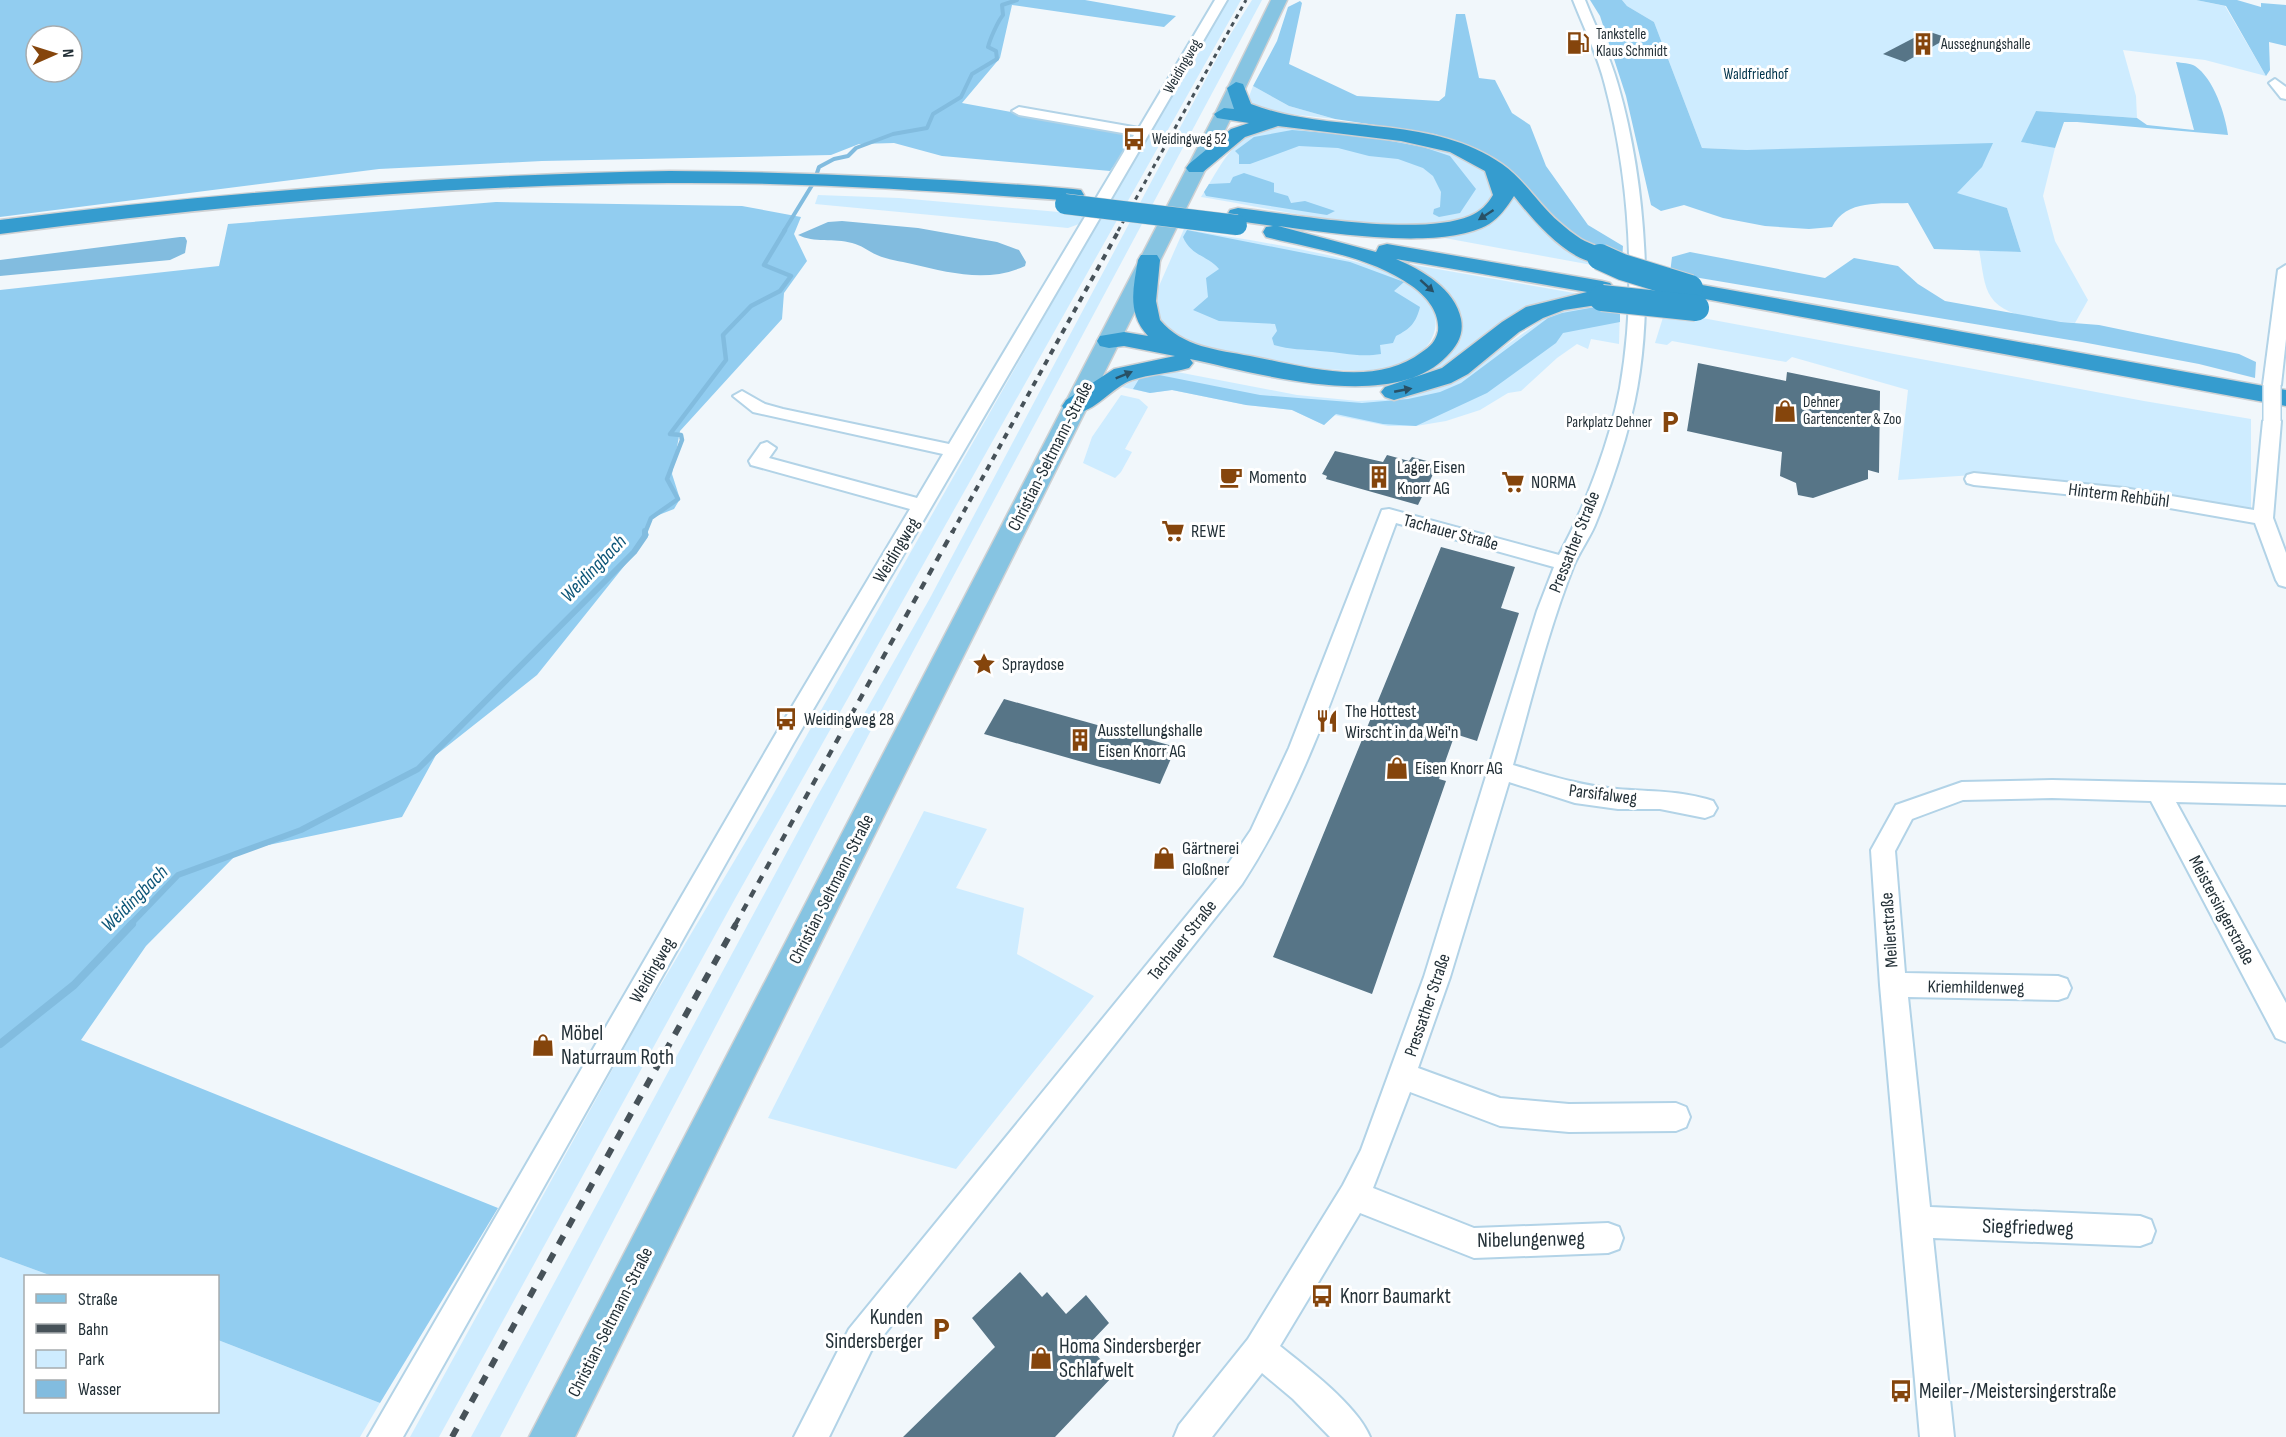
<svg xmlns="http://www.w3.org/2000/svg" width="2286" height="1437" viewBox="0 0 2286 1437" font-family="'Sofia Sans Condensed',sans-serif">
  <rect width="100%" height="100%" fill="#f1f7fb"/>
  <g fill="#ceecff">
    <polygon points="1227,0 1241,0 736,897 439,1437 410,1437 638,1023 761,816 1153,125"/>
    <polygon points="1252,0 1262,0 879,715 500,1437 471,1437 814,802 930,598 1225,43"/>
    <path d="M1622,0H2196L2225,6L2266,76L2205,60L2123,50L2136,96L2137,118L2036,111L2022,142L2055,148L2043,196L2055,241L2088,300L2075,323C2051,321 2006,320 1991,297C1983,286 1982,264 1979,250L2021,252L2007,208L1747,150L1702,148L1654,22L1627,6Z"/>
    <polygon points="1253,86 1289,106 1335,119 1272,112 1251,105 1248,99"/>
    <path d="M1278,126L1406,140L1458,154L1489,173L1496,194C1485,210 1471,221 1452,224C1381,236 1273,208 1201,197C1222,165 1234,130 1278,126Z"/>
    <path d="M1512,192C1537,231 1564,247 1603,267L1423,234C1451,228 1509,227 1512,192Z"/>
    <polygon points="818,195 899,198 1082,214 1082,223 1068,228 815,204"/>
    <path d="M1184,229C1231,237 1277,244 1323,254C1352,261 1385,267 1410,283C1456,314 1435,359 1387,369C1349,377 1193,356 1165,331C1159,325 1155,310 1152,302Z"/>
    <path d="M1397,262L1580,294C1532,301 1505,323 1468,351C1458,358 1449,367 1438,372C1366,410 1236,370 1161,354L1162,351L1277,375H1417L1447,358L1461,339V314L1452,300Z"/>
    <polygon points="1600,305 1620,307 1619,344 1591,339 1588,349 1577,344 1557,358 1521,391 1508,393 1480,410 1446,421 1416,426 1388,426 1334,415 1324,425 1292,410 1246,405 1172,390 1150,393 1122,387 1146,374 1172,371 1297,395 1358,401 1396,399 1454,383 1546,317 1572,309"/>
    <polygon points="1665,311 2144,401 2251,419 2251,512 1974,475 1898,480 1908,390 1792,357 1786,362 1672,341 1667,345 1655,343"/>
    <polygon points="1121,395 1139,399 1148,407 1125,449 1132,452 1121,472 1115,478 1083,463 1092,437"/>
    <polygon points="924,811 987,829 956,888 1024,908 1017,954 1094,996 956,1169 768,1118"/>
    <polygon points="0,1257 52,1276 26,1276 26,1412 218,1412 218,1340 380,1403 360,1437 0,1437"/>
  </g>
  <g fill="#92cdf0" fill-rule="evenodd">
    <path d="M0,0H1085L1176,16L1164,27L1012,5L1000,58L962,103L1136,135L1110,171L942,156L894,143L859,144L831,155L542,161L379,169L0,217ZM36,36H72V72H36Z"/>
    <path d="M1590,0H1622L1627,6L1654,22L1702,148L1747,150L1993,143L1982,167L1957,193L2007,208L2021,252L1934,249L1908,203C1881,204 1846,199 1832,227L1809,229L1765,226L1723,218L1684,205L1661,211L1651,205L1626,96L1600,16Z"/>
    <polygon points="2196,0 2237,0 2261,7 2261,3 2286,5 2286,46 2269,42 2270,70 2266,76 2226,6"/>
    <polygon points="1300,1 1302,3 1289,64 1357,96 1439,101 1445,96 1456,14 1465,14 1479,78 1495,80 1512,113 1530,125 1546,166 1588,225 1623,246 1622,260 1581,242 1557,224 1513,173 1481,151 1435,134 1335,119 1289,106 1253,86 1277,41 1288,7"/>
    <path d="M2176,62C2182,63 2190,63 2195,66C2214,79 2225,114 2228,135L2077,122H2064L2055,148L2021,142L2036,111L2137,118L2147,125L2194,130Z"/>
    <polygon points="1292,130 1364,136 1423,147 1450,156 1476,189 1460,213 1439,217 1433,214 1434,209 1440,207 1441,192 1433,176 1423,168 1398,159 1369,156 1338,148 1299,146 1250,164 1239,164 1239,155 1235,151 1254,137"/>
    <polygon points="1244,173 1274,183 1274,192 1288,196 1291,203 1305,201 1335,211 1327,215 1206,196 1204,192 1209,184 1230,183 1233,177"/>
    <polygon points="496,202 742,206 801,217 794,234 807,261 784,293 782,319 680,431 672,474 680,499 674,509 651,518 646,528 649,535 537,675 436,755 402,817 240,851 146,946 81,1040 498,1208 380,1403 218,1340 218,1276 52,1276 0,1257 0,290 219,266 228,224"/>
    <path d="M1187,230L1350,262L1404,282L1394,291L1420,307C1416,323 1410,329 1396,336L1393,343L1380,345L1381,354C1359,358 1342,352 1320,351C1303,349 1290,350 1274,345L1272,338L1277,331L1275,324L1219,321L1193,310L1208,297L1206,278L1219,269C1207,255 1191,256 1183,237Z"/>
    <polygon points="1690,252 1825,278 1854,258 1898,266 1918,284 1945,301 2061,322 2099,325 2239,354 2256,362 2255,378 2199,364 2082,342 1670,273 1672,257"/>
    <polygon points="1601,306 1620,308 1620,322 1563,333 1556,343 1487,393 1416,426 1383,424 1336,414 1324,425 1292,410 1246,405 1172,390 1150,393 1133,389 1139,379 1154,374 1260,395 1362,403 1408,399 1440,392 1461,383 1548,318 1562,313"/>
  </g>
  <g fill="#82bcdf">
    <path d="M842,221L918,228L997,242L1019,250L1026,262L1025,266C988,283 950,273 912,264C900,261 888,260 877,255C868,251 861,245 852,243C834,238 814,243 798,235L828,222Z"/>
    <polygon points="180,237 185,237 187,241 185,253 170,260 0,276 0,260"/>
  </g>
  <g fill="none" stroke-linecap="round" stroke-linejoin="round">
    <path stroke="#82bcdf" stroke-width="4" d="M784,231L814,182L819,167L834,159L848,156L856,148L893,134L927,128L933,114L961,97L972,74L997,59L996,51L988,47C990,39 998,21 1003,15L1002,5L1017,0"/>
    <polyline stroke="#82bcdf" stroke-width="4.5" points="645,533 651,518 678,499 667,479 682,440 681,435 670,434 726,360 723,335 751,306 780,291 791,276 764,265 785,230"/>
    <polyline stroke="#82bcdf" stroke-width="6" points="130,925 178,875 301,830 418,769 634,552 645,536 645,531"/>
    <polyline stroke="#82bcdf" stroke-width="8" points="0,1044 74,985 132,924"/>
  </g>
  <g fill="#577587">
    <polygon points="1927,31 1948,38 1905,62 1883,54"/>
    <polygon points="1698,363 1786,381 1787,372 1880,391 1879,473 1868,470 1868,479 1813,498 1798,495 1796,483 1780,476 1782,452 1687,431"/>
    <polygon points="1335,451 1383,462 1387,455 1409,461 1412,457 1438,464 1418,505 1326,479 1327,476 1322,474"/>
    <polygon points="1441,547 1515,567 1501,608 1519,613 1477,741 1455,734 1439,779 1446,781 1372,994 1273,957"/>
    <polygon points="1004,699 1176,747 1160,784 984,734"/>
    <polygon points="1020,1272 1042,1297 1047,1292 1066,1314 1086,1295 1109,1323 1088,1345 1114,1375 1055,1437 903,1437 995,1347 972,1318"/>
  </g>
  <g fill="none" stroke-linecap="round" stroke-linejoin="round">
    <g stroke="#b2d3e7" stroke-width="4">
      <g id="minor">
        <polygon points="1215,0 1227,0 793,744 403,1437 368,1437 777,732 910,509 751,465 749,461 761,444 767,442 776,448 769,458 917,498 943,454 753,412 733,396 742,391 765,404 783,409 949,444 1134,135 1019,115 1012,111 1019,107 1139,128"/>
        <path d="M1573,0H1585C1596,28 1610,56 1618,85C1646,181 1656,319 1631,417C1622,453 1609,491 1595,525C1589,539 1580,551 1574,565C1548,630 1532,698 1513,765C1548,775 1581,786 1617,789C1652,792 1679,790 1713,801L1717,808L1713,815L1705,818L1660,809H1618L1575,803L1509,782L1450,977L1418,1068L1500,1098L1569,1104L1676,1103L1686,1107L1690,1117L1686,1127L1676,1131L1569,1132L1500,1126L1410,1092L1373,1188L1474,1228L1608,1223L1619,1227L1623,1238L1619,1249L1608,1253L1474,1258L1360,1213L1280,1346C1307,1368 1357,1405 1370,1437H1330L1293,1399L1262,1373L1212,1437H1174L1179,1425L1248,1339L1343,1185L1361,1150L1424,977L1537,611L1554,567L1396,523C1350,645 1313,775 1242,884L871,1351L829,1437H794L849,1329L1224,870L1251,830L1289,748L1382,510L1389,509L1559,555C1585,507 1610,441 1620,388C1637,292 1630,179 1605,85C1598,56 1584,28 1573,0Z"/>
        <polygon points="2275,79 2286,87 2286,99 2281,98 2269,83"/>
        <polygon points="2286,265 2286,339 2281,385 2272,390 2263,385 2278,270"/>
        <polygon points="2272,416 2281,421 2273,518 2286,553 2286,587 2279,585 2276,580 2255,523 2124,500 1974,485 1967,483 1965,479 1967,475 1974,473 2124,488 2254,510 2263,421"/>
        <polygon points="2052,780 2286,785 2286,805 2176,802 2286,1003 2286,1042 2276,1038 2151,801 2052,798 1963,800 1912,819 1895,851 1905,973 2058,976 2067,979 2071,988 2067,997 2058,1000 1908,997 1930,1207 2140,1216 2151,1220 2155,1231 2151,1242 2140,1246 1933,1238 1954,1437 1920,1437 1880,985 1871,850 1896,805 1962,782"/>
      </g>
    </g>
    <g stroke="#cfd1d3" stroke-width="3">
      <polygon id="major" points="1271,0 1287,0 1233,114 575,1437 529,1437 1215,114"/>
    </g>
    <g stroke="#cfd1d3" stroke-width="3">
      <g id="highway">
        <path d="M1236,82L1243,84L1251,104C1331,135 1428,113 1502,164C1525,180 1538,204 1559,222C1566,228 1573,234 1581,239C1591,245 1605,247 1611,257L1608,262C1574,270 1533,220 1514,196C1507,207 1500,217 1489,224C1444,251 1331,233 1278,226L1376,252L1379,246L1387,244L1602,281L1610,283L1614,288L1610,293L1614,298L1610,303L1564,310L1543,318L1519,332L1468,374L1451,383L1394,400L1385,397L1381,392L1385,387L1442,368L1502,322L1526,307L1587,292L1396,259C1422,270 1455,289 1461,319C1464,335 1457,346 1447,356C1392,414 1258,373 1190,359L1193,363L1189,368C1171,373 1150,374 1132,380C1109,388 1093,418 1066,412L1062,406L1066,400L1114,369L1175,356L1124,346L1109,348L1100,346L1097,341L1100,336L1124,332L1148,336C1127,313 1133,289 1138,260L1141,255H1157L1160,260L1156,301L1160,320C1182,347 1218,350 1250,356C1303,366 1374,389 1422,352C1430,347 1436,341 1438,331C1440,312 1426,296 1412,286C1370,256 1314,249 1266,237L1263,232L1266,227L1273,226L1230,220L1227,215L1230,210L1238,208C1295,215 1420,237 1470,216C1480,212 1488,204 1493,195L1485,171L1450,152L1401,141L1278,126L1245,137L1203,172H1189L1186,168L1189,164L1231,129L1249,123L1217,118L1214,114L1224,108L1234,109L1227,88Z"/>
        <path d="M670,171C805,172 939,178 1073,189L1081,190L1084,195L1081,200L1073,201C938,191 803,182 668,183C444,185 222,205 0,234V220C225,192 444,175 670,171Z"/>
        <polygon points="1691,283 2286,390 2286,406 1683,295 1679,290 1683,285"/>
      </g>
    </g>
    <use href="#minor" fill="#fff" fill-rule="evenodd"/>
    <use href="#major" fill="#86c4e2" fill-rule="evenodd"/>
    <use href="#highway" fill="#359ccf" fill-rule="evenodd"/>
    <polyline stroke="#475259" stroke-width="3" stroke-dasharray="4.5 4.5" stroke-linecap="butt" points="1118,231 1246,0"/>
    <polyline stroke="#475259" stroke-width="4" stroke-dasharray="6 6" stroke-linecap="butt" points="952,533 1119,230"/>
    <polyline stroke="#475259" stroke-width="4.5" stroke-dasharray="8 8" stroke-linecap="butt" points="735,925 953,531"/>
    <polyline stroke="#475259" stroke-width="6" stroke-dasharray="10 10" stroke-linecap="butt" points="452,1437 736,924"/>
    <g stroke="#b2d3e7" stroke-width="20" stroke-linecap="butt">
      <polyline id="minor-bridge" points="2272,385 2272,421"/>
    </g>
    <g stroke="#cfd1d3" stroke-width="21" stroke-linecap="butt">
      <polyline id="highway-bridge-far1" points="1065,204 1237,225"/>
    </g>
    <g stroke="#cfd1d3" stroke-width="28" stroke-linecap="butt">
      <g id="highway-bridge">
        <polyline points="1600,257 1622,267 1690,288"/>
        <polyline points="1602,298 1696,308"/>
      </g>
    </g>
    <use href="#minor-bridge" stroke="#fff" stroke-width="17"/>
    <use href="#highway-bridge-far1" stroke="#359ccf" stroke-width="20"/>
    <use href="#highway-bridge" stroke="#359ccf" stroke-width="26"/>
  </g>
  <defs><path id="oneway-solid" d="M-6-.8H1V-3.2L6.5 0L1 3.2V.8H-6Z" transform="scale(1.5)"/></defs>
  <g fill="#285065">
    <use href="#oneway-solid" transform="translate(1486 215) rotate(147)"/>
    <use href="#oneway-solid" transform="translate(1427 286) rotate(42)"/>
    <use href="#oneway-solid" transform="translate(1124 375) rotate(-22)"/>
    <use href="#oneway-solid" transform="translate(1403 390) rotate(-11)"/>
  </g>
  <defs>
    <g id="fuel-bare" transform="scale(1.8)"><path d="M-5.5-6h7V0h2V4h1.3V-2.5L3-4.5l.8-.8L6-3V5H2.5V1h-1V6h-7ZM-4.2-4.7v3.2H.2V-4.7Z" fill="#85450c" stroke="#fff" stroke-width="2.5" paint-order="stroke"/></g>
    <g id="building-bare" transform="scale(1.8)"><path d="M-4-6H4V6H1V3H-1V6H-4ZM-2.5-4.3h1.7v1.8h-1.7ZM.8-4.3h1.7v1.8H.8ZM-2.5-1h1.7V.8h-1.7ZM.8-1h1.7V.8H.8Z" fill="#85450c" stroke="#fff" stroke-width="2.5" paint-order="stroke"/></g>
    <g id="bus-bare" transform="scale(1.8)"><path d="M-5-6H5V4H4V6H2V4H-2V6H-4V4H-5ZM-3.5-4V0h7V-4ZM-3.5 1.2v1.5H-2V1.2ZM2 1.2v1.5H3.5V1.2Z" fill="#85450c" stroke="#fff" stroke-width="2.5" paint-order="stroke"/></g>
    <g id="shop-bare" transform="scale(1.8)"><path d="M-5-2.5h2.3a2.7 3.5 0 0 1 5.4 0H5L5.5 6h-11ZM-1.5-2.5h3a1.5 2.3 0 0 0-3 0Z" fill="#85450c" stroke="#fff" stroke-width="2.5" paint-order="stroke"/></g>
    <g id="parking-bare" transform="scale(1.8)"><path d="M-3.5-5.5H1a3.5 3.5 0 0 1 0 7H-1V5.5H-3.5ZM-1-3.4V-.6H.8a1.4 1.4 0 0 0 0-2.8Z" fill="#85450c" stroke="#fff" stroke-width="2.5" paint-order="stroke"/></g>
    <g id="cafe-bare" transform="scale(1.8)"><path d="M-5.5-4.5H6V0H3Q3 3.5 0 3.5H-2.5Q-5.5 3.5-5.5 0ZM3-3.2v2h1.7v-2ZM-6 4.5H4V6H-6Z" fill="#85450c" stroke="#fff" stroke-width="2.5" paint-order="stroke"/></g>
    <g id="supermarket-bare" transform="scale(1.8)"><path d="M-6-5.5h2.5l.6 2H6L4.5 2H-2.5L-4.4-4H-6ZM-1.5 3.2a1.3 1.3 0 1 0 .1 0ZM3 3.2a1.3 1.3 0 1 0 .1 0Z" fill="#85450c" stroke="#fff" stroke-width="2.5" paint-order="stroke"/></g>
    <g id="sight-bare" transform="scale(1.8)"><path d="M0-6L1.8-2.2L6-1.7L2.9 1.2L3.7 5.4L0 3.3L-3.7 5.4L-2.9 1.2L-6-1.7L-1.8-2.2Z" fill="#85450c" stroke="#fff" stroke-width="2.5" paint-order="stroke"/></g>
    <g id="restaurant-bare" transform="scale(1.8)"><path d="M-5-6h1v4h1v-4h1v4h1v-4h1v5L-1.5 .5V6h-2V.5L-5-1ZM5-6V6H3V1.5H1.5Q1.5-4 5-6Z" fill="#85450c" stroke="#fff" stroke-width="2.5" paint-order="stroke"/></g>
  </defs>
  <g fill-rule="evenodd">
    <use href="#fuel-bare" x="1578" y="43"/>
    <use href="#building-bare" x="1923" y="44"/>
    <use href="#bus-bare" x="1134" y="139"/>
    <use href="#shop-bare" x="1785" y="411"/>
    <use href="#parking-bare" x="1670" y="422"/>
    <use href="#cafe-bare" x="1231" y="477"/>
    <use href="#building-bare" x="1379" y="477"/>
    <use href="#supermarket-bare" x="1513" y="482"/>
    <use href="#supermarket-bare" x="1173" y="531"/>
    <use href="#sight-bare" x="984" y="664"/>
    <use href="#bus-bare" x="786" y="719"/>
    <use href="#restaurant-bare" x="1327" y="721"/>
    <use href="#building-bare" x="1080" y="740"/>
    <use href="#shop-bare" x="1397" y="768"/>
    <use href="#shop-bare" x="1164" y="858"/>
    <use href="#shop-bare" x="543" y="1045"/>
    <use href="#bus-bare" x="1322" y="1296"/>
    <use href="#parking-bare" x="941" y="1329"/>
    <use href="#shop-bare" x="1041" y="1358"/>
    <use href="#bus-bare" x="1901" y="1391"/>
  </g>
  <g text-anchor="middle" stroke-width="6" stroke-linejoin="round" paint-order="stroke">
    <g font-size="15" fill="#233037" stroke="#fff" text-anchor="start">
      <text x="1596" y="39">Tankstelle<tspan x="1596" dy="17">Klaus Schmidt</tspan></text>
      <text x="1941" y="49">Aussegnungshalle</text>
      <text x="1152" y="144">Weidingweg 52</text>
      <text x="1803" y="407">Dehner<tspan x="1803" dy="17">Gartencenter &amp; Zoo</tspan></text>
      <text x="1652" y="427" text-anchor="end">Parkplatz Dehner</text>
    </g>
    <g font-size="15" fill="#233037" stroke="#fff">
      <text transform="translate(1182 66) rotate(-60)" y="5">Weidingweg</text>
    </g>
    <g font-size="15" fill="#00334b" stroke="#fff">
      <text x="1756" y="79">Waldfriedhof</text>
    </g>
    <g font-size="18" fill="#233037" stroke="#fff">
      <text transform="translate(1050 456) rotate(-63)" y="6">Christian-Seltmann-Straße</text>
      <text transform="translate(2119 495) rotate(7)" y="6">Hinterm Rehbühl</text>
      <text transform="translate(1451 532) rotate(15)" y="6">Tachauer Straße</text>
      <text transform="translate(1574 542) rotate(-68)" y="6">Pressather Straße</text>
      <text transform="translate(896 550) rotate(-59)" y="6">Weidingweg</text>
      <text transform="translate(1603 794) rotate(7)" y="6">Parsifalweg</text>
      <text transform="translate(831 889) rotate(-63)" y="6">Christian-Seltmann-Straße</text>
      <text transform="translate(2222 910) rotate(62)" y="6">Meistersingerstraße</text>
      <text transform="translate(1889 930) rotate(-94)" y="6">Meilerstraße</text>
      <text transform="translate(1182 940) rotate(-51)" y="6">Tachauer Straße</text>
      <text transform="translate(652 970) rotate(-60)" y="6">Weidingweg</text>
      <text transform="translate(1976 987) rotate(1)" y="6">Kriemhildenweg</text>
      <text transform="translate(1427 1005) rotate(-71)" y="6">Pressather Straße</text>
      <text transform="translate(610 1322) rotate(-63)" y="6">Christian-Seltmann-Straße</text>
    </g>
    <g font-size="18" fill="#233037" stroke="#fff" text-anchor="start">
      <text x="1397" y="473">Lager Eisen<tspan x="1397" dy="21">Knorr AG</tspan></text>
      <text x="1249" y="483">Momento</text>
      <text x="1531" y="488">NORMA</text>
      <text x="1191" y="537">REWE</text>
      <text x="1002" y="670">Spraydose</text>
      <text x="1345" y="717">The Hottest<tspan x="1345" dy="21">Wirscht in da Wei'n</tspan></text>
      <text x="804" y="725">Weidingweg 28</text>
      <text x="1098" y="736">Ausstellungshalle<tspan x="1098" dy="21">Eisen Knorr AG</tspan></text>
      <text x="1415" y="774">Eisen Knorr AG</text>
      <text x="1182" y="854">Gärtnerei<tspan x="1182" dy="21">Gloßner</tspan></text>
    </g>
    <g font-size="20" font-style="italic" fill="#0d5678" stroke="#fff">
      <text transform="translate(593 568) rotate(-46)" y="7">Weidingbach</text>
      <text transform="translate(134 898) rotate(-45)" y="7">Weidingbach</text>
    </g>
    <g font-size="21" fill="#233037" stroke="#fff" text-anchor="start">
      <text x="561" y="1040">Möbel<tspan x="561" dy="24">Naturraum Roth</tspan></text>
      <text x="1340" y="1303">Knorr Baumarkt</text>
      <text x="923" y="1324" text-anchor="end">Kunden<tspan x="923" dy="24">Sindersberger</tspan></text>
      <text x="1059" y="1353">Homa Sindersberger<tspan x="1059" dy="24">Schlafwelt</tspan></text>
      <text x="1919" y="1398">Meiler-/Meistersingerstraße</text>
    </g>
    <g font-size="21" fill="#233037" stroke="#fff">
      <text transform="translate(2028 1227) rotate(2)" y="7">Siegfriedweg</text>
      <text transform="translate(1531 1239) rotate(-1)" y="7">Nibelungenweg</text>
    </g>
  </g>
  <rect x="24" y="1275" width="195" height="138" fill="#ffffff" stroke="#a7acaf" stroke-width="1.5"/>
  <rect x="36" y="1294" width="30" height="9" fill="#86c4e2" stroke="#a7acaf" stroke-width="1.5"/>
  <text x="78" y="1305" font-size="18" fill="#233037">Straße</text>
  <rect x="36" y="1324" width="30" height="9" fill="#475259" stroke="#a7acaf" stroke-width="1.5"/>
  <text x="78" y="1335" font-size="18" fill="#233037">Bahn</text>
  <rect x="36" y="1350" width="30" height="18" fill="#ceecff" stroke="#a7acaf" stroke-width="1.5"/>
  <text x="78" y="1365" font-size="18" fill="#233037">Park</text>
  <rect x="36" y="1380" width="30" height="18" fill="#82bcdf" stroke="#a7acaf" stroke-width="1.5"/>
  <text x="78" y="1395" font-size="18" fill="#233037">Wasser</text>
  <g transform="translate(54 54) rotate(87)"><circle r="28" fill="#ffffff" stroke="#a7acaf" stroke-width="1.5"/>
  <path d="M0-4.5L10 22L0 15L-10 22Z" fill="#85450c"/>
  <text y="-9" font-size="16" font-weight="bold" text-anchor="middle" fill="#233037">N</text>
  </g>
</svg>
